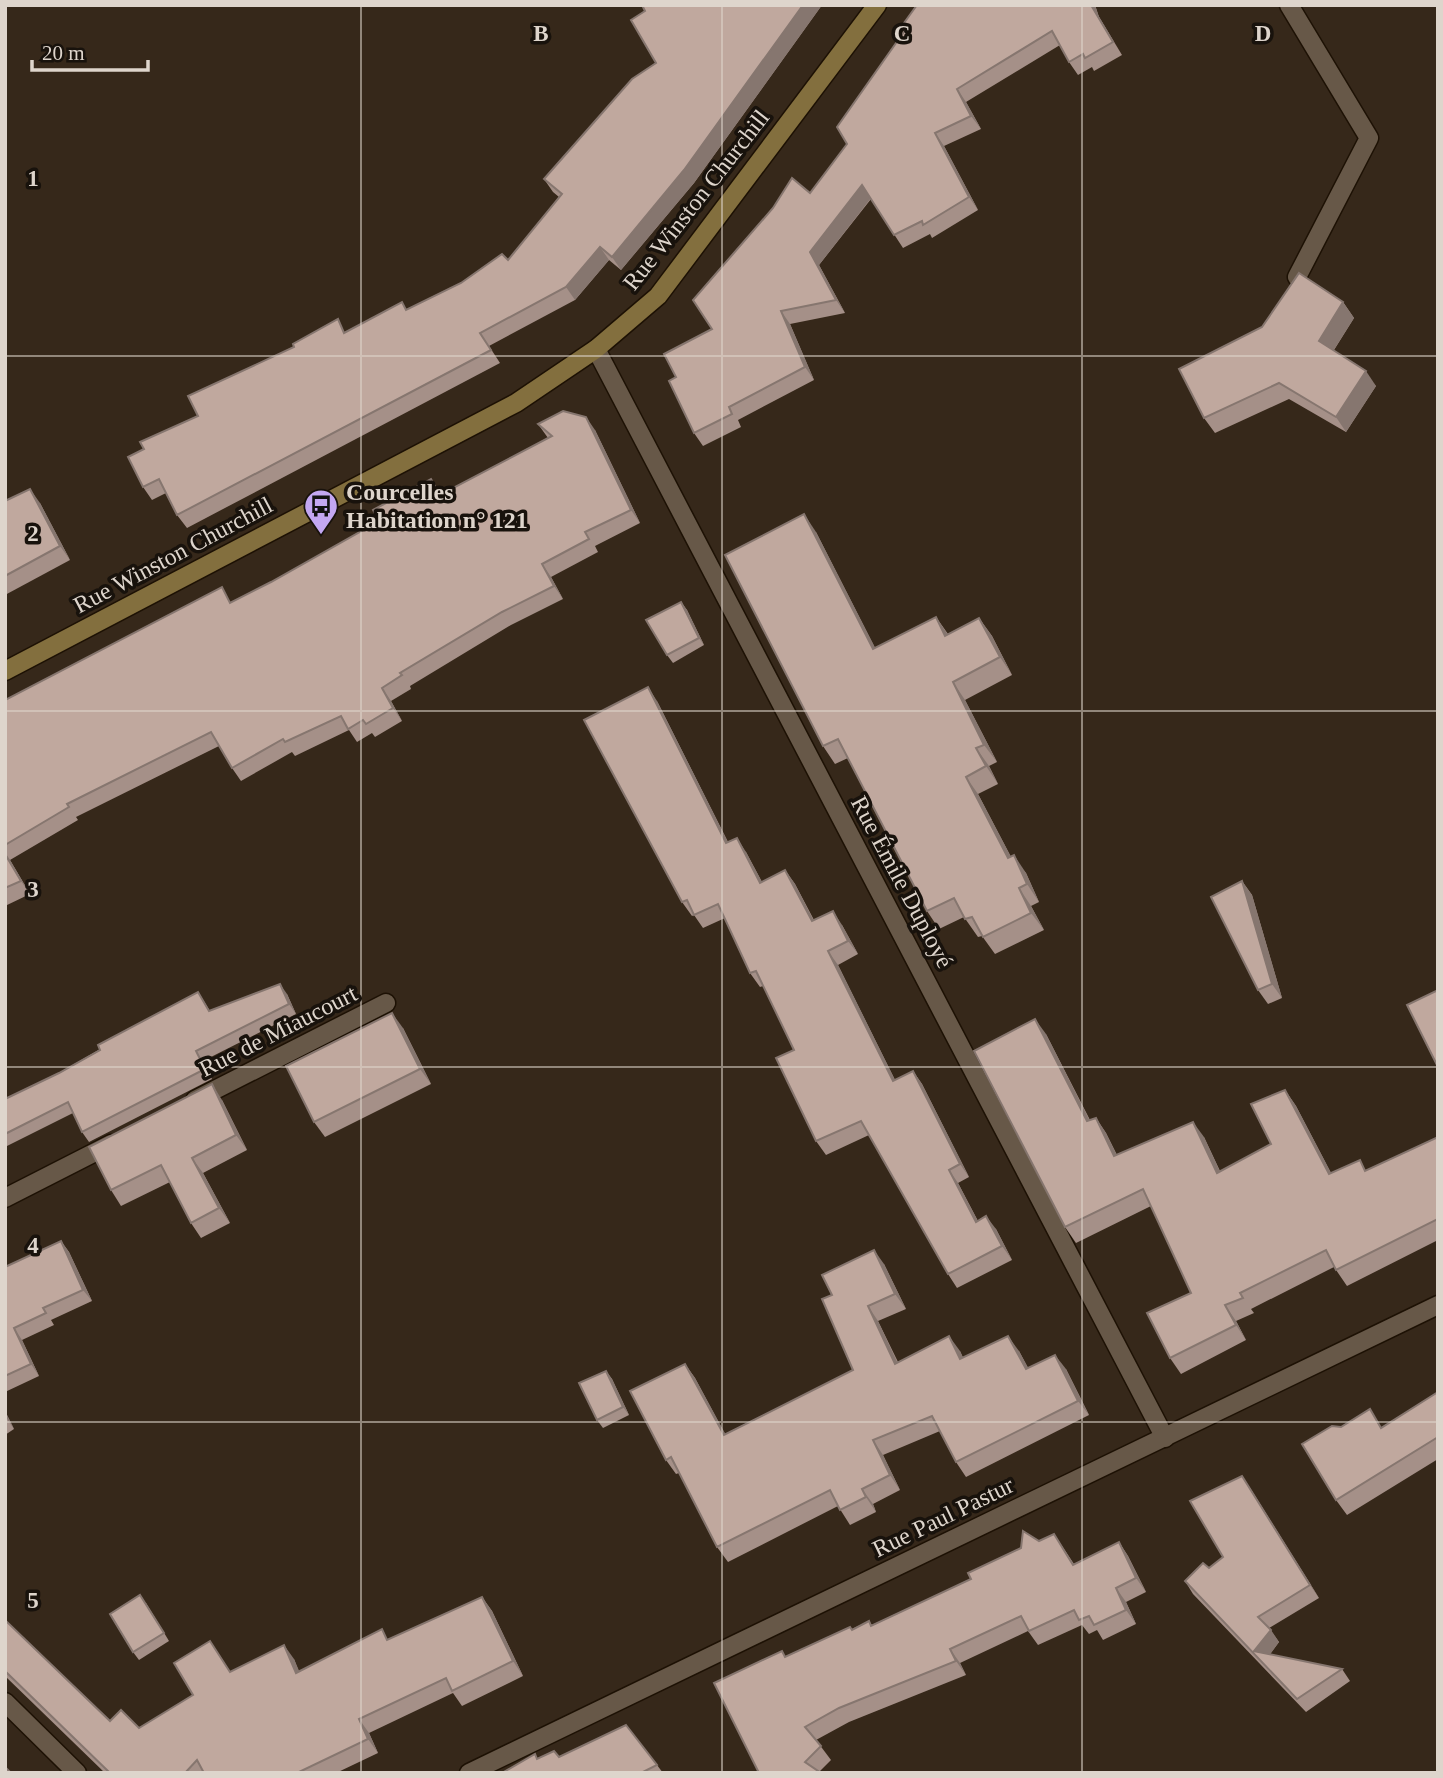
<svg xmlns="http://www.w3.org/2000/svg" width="1443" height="1778" viewBox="0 0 1443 1778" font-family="'Times New Roman',serif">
  <rect width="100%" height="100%" fill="#36281a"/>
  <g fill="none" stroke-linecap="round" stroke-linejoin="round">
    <g stroke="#1d1104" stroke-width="21">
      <polyline id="lane" points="1289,5 1369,138 1297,277"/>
    </g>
    <g stroke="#1d1104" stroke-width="21">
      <g id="street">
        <polyline points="596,349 1165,1438"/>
        <polyline points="195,1100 386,1003"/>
        <polyline points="5,1198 111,1144"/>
        <polyline points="5,1702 77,1773"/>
        <polyline points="469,1773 1438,1305"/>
      </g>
    </g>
    <g stroke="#1d1104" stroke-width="21">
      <polyline id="secondary" points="5,671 516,403 596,349 658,296 877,5"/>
    </g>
    <use href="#lane" stroke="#675848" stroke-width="18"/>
    <use href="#street" stroke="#675848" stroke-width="18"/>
    <use href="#secondary" stroke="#836f3e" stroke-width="18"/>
  </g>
  <g fill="#a59088">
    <polygon points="642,5 822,5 694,183 621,270 609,260 575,300 489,346 500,363 187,528 177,515 166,493 152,500 143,487 144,449 198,416 294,347 347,332 407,310 508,260 559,197 553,192 544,179 656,63 645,11"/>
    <polygon points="917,5 1095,5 1099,17 1122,55 1094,71 1092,67 1078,75 1069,62 1060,45 966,102 981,129 944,146 978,210 932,238 930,234 903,248 871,199 819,265 845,313 790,324 814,380 738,420 741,427 703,446 694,433 676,377 810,193 847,144 907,27 904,23"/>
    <polygon points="1343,302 1354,318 1334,350 1376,386 1346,432 1289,399 1215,433 1204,418"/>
    <polygon points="538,424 595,430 640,523 595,546 598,552 551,577 563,599 511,625 410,686 411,689 391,701 402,721 375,737 372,733 357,742 349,730 295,756 292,752 241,781 232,768 219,746 76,817 78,820 10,860 30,894 5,906 5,700 232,602 441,494 548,438"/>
    <polygon points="5,501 40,503 70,560 5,595"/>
    <polygon points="816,532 875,648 936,617 948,634 979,618 992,636 1012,675 965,700 997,762 989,766 998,784 978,794 1011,857 1026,873 1039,902 1031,906 1044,930 995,954 982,936 978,937 964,917 939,929 927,911 848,758 835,764 823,746"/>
    <polygon points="681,602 687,610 704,645 673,663 667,655"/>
    <polygon points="657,701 728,842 746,852 762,882 785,870 795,884 814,920 842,925 858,954 838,965 895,1080 913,1071 922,1084 969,1177 958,1183 978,1221 996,1229 1012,1260 957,1288 948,1274 869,1135 826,1155 816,1141 794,1050 763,986 760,987 750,973 725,918 703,928 694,915 692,916 682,902"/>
    <polygon points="1242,881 1252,895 1282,998 1268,1004 1258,990"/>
    <polygon points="198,992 210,1011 287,994 296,1014 203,1061 212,1079 89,1142 82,1132 73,1113 5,1147 5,1099 59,1073"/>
    <polygon points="403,1028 431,1084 325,1137 314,1122"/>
    <polygon points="1046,1034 1090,1120 1096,1118 1106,1133 1117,1155 1204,1137 1220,1171 1271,1144 1285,1090 1296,1106 1331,1173 1367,1170 1438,1137 1438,1240 1347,1286 1334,1267 1251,1309 1254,1313 1236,1321 1246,1340 1181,1374 1170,1358 1191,1293 1151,1206 1076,1243 1065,1227"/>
    <polygon points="222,1100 247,1150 203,1173 230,1223 201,1238 191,1223 170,1182 121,1206 111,1190"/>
    <polygon points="61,1241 69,1252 92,1301 51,1320 54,1325 22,1340 39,1376 5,1392 5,1267"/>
    <polygon points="884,1264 906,1309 878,1321 898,1362 960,1351 963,1358 1019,1351 1028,1368 1066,1369 1089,1415 966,1477 956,1462 940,1431 883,1455 900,1490 873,1504 876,1512 850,1525 838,1506 728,1562 717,1547 679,1473 676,1474 666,1460 685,1364 695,1378 725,1434 853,1370 832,1295"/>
    <polygon points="606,1371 612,1379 629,1415 603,1428 597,1420"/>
    <polygon points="1438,1392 1438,1459 1347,1515 1336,1500 1341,1427 1382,1427"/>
    <polygon points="5,1411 14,1429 5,1435"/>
    <polygon points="1250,1488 1319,1598 1269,1628 1279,1642 1270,1654 1342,1669 1350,1681 1306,1712 1193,1594 1185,1581 1209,1568 1223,1557"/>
    <polygon points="1054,1534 1074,1564 1119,1542 1128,1556 1146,1592 1126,1602 1136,1624 1103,1640 1097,1630 1089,1634 1082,1625 1038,1645 1028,1631 960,1663 966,1675 849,1722 816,1740 831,1760 819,1772 819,1773 759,1773 786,1656 852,1629 869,1621 872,1625 971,1579 1039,1541"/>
    <polygon points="482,1597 492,1611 523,1676 462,1706 453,1693 369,1733 378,1753 336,1773 105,1773 5,1676 5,1620 110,1721 139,1728 193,1695 220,1656 230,1672 294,1659 299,1672 389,1639"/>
    <polygon points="146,1603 169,1641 139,1660 133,1652"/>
    <polygon points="559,1757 657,1765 663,1773 502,1773 538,1759"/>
  </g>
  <g fill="#86766f">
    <polygon points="803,5 822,5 694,183 621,270 612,257"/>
    <polygon points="1091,5 1095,5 1099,17 1122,55"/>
    <polygon points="957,89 966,102 981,129 971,116"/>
    <polygon points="935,133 944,146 978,210 969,197"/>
    <polygon points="862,185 871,198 819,265 845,313 836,300 810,252"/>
    <polygon points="600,247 609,260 575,300 566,287"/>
    <polygon points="1343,302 1354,318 1330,356 1319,341"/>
    <polygon points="781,311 790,324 814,380 805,367"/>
    <polygon points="1366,371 1376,386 1346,432 1336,417"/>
    <polygon points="586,417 595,430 640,523 631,510"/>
    <polygon points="30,489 40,503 70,560 60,546"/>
    <polygon points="804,514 816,532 885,667 873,649"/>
    <polygon points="542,564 551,577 563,599 554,586"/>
    <polygon points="681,602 687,610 704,645 699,638"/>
    <polygon points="936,617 948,635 945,636"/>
    <polygon points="979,618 992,636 1012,675 1000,657"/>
    <polygon points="953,682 965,700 997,762 984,745"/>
    <polygon points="648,687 657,701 735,856 726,843"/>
    <polygon points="382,688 391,701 402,721 393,708"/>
    <polygon points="976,748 989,766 998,784 986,766"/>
    <polygon points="966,777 978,794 1021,876 1008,858"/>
    <polygon points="737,838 746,852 770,897 760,883"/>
    <polygon points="5,853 10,860 30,894 21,881"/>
    <polygon points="1014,855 1026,873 1039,902 1027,884"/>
    <polygon points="785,870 795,884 821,935 812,921"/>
    <polygon points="1242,881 1252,895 1282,998 1272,984"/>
    <polygon points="1019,888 1031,906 1044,930 1031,913"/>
    <polygon points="833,911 842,925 858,954 848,941"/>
    <polygon points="828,951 838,965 902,1094 893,1081"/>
    <polygon points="280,984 287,994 296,1014 289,1004"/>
    <polygon points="392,1013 403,1028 431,1084 420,1069"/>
    <polygon points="1035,1019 1046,1034 1098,1137 1087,1121"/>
    <polygon points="196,1051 203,1061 212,1079 205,1069"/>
    <polygon points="913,1071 922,1084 969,1177 960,1164"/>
    <polygon points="212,1084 222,1100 247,1150 236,1135"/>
    <polygon points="1285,1090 1296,1106 1340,1190 1329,1174"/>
    <polygon points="1096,1118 1106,1133 1125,1172 1114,1156"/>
    <polygon points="1193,1122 1204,1137 1228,1189 1217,1173"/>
    <polygon points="192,1158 203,1173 230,1223 219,1208"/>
    <polygon points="949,1170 958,1183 985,1235 976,1222"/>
    <polygon points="986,1216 996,1229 1012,1260 1002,1246"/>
    <polygon points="61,1241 69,1252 92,1301 83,1290"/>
    <polygon points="874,1250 884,1264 906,1309 895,1294"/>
    <polygon points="1225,1305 1236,1321 1246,1340 1236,1325"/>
    <polygon points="868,1306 878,1321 905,1379 895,1364"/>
    <polygon points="14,1328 22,1340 39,1376 31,1364"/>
    <polygon points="949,1336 960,1351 971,1374 960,1359"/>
    <polygon points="1008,1336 1019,1351 1037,1384 1026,1369"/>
    <polygon points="1055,1355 1066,1369 1089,1415 1078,1401"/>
    <polygon points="685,1364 695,1378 734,1450 724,1435"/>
    <polygon points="606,1371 612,1379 629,1415 623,1407"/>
    <polygon points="5,1411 14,1429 5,1416"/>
    <polygon points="873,1440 883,1455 900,1490 890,1475"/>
    <polygon points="1242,1476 1250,1488 1319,1598 1310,1585"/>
    <polygon points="862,1489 873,1504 876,1512 866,1497"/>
    <polygon points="1119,1542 1128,1556 1146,1592 1136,1578"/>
    <polygon points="1116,1588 1126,1602 1136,1624 1126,1610"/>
    <polygon points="482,1597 492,1611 523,1676 513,1661"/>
    <polygon points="1271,1630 1279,1642 1263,1664 1254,1651"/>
    <polygon points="284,1645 294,1659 306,1687 296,1673"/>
    <polygon points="950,1649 960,1663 966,1675 956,1661"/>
    <polygon points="359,1719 369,1733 378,1753 368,1739"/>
  </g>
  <g fill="#c0a89e" stroke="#86766f" stroke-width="2">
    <polygon points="642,5 803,5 684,170 612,257 600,247 566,287 480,333 491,350 177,515 159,479 143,487 128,457 144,449 140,442 198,416 188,396 294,347 293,344 338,319 344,333 402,302 406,310 461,283 502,254 508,260 562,194 544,179 632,79 656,63 631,20 645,11"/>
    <polygon points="917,5 1091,5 1113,42 1085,58 1083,54 1069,62 1052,31 957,89 971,116 935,133 969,197 923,225 922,221 894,235 862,185 810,252 836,300 781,311 805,367 729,407 732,414 694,433 669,381 676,377 664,354 712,329 693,300 773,208 792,178 810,193 847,144 837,127 908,26 904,23"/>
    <polygon points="1299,273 1343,302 1319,341 1366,371 1336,417 1279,383 1204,418 1179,369 1262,327"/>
    <polygon points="563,411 586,417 631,510 585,532 589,539 542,564 554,586 502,612 400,673 402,675 382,688 393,708 366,724 363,720 348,729 341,716 285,742 283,739 232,768 211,732 67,804 69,807 5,845 5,700 222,587 230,603 271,582 379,521 373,510 431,479 440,495 552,436 538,424"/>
    <polygon points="30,489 60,546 5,576 5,501"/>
    <polygon points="804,514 873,649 936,617 945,636 979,618 1000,657 953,682 984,745 976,748 986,766 966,777 1008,858 1014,855 1027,884 1019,888 1031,913 983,937 972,917 965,919 954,898 927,911 838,739 823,746 725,555"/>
    <polygon points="681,602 699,638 667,655 646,620"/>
    <polygon points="648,687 726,843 737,838 760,883 785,870 812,921 833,911 848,941 828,951 893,1081 913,1071 960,1164 949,1170 976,1222 986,1216 1002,1246 948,1274 861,1121 816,1141 776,1058 794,1050 756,971 750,973 718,904 694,915 687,900 682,902 584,720"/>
    <polygon points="5,854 21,881 5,888"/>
    <polygon points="1242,881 1272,984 1258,990 1211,897"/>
    <polygon points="280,984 289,1004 196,1051 205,1069 82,1132 68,1102 5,1134 5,1099 59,1073 100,1050 98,1045 198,992 209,1011"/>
    <polygon points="1438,990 1438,1067 1407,1005"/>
    <polygon points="392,1013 420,1069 314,1122 286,1066"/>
    <polygon points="1035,1019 1087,1121 1096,1118 1114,1156 1193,1122 1217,1173 1271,1144 1251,1104 1285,1090 1329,1174 1360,1160 1365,1171 1438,1137 1438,1219 1336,1270 1326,1250 1240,1293 1243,1298 1225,1305 1236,1325 1170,1358 1147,1313 1191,1293 1143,1189 1065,1227 974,1051"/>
    <polygon points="212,1084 236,1135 192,1158 219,1208 191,1223 161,1165 111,1190 89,1147"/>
    <polygon points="61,1241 83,1290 43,1308 46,1313 14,1328 31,1364 5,1376 5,1267"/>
    <polygon points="874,1250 895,1294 868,1306 895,1364 949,1336 960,1359 1008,1336 1026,1369 1055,1355 1078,1401 956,1462 932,1416 873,1440 890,1475 862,1489 866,1497 840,1510 830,1490 717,1547 671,1457 666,1460 630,1391 685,1364 724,1435 853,1370 822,1299 832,1295 822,1275"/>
    <polygon points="606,1371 623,1407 597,1420 579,1383"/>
    <polygon points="1438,1392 1438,1437 1336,1500 1302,1444 1332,1426 1341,1427 1370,1409 1381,1428"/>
    <polygon points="1242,1476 1310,1585 1258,1617 1271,1630 1254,1651 1342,1669 1297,1699 1185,1581 1203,1563 1209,1568 1223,1557 1190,1501"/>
    <polygon points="1023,1531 1039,1541 1054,1534 1073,1565 1119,1542 1136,1578 1116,1588 1126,1610 1094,1625 1089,1616 1079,1620 1074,1610 1029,1631 1021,1616 950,1649 956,1661 839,1708 805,1727 821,1746 805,1762 818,1771 816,1773 759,1773 714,1683 782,1651 785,1657 850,1627 852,1630 869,1621 871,1626 971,1579 968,1573 1021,1548"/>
    <polygon points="140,1595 164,1633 133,1652 110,1614"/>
    <polygon points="482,1597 513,1661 452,1691 446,1678 359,1719 368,1739 297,1773 204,1773 197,1760 185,1773 110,1773 5,1671 5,1620 110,1721 121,1710 139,1728 193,1695 174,1663 210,1641 230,1672 284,1645 296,1673 382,1629 387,1640"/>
    <polygon points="626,1725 657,1765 641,1773 502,1773 535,1754 537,1759 554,1751 559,1757"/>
    <polygon points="5,1767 11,1773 5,1773"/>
  </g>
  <path fill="none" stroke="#ded5cc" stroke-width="2" stroke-opacity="0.55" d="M361,5V1773M722,5V1773M1082,5V1773M5,356H1438M5,711H1438M5,1067H1438M5,1422H1438"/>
  <defs>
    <g id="bus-pin" transform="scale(1.75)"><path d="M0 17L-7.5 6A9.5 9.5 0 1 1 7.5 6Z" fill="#c3a7f2" stroke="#18120c"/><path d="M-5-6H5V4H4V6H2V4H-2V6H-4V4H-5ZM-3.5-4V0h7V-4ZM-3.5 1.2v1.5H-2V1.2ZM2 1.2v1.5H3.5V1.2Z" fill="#111"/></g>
  </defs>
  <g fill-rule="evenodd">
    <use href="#bus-pin" x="321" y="506"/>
  </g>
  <g text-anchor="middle" stroke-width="7" stroke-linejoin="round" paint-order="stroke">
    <g font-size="24" fill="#ded5cc" stroke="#18120c">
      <text transform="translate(696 200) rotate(-52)" y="8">Rue Winston Churchill</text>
      <text transform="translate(173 555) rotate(-28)" y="8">Rue Winston Churchill</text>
      <text transform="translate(902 882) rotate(62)" y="8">Rue Émile Duployé</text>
      <text transform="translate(278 1031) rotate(-27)" y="8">Rue de Miaucourt</text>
      <text transform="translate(943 1517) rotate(-26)" y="8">Rue Paul Pastur</text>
    </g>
    <g font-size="24" font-weight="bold" fill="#ded5cc" stroke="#18120c" text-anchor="start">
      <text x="346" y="500">Courcelles<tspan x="346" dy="28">Habitation n° 121</tspan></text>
    </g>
  </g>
  <g font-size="23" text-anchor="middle" font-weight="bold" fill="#ded5cc" stroke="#18120c" stroke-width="7" stroke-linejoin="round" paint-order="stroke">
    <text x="541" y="41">B</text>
    <text x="902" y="41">C</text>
    <text x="1263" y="41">D</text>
    <text x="33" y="186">1</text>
    <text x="33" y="541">2</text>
    <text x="33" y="897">3</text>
    <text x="33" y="1253">4</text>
    <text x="33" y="1608">5</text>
  </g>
  <rect width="1443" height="1778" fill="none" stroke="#ded5cc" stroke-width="14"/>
  <path d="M32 60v10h116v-10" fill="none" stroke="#ded5cc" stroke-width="3.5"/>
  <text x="42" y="60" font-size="21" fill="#ded5cc" stroke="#18120c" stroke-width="5" paint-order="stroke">20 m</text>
</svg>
